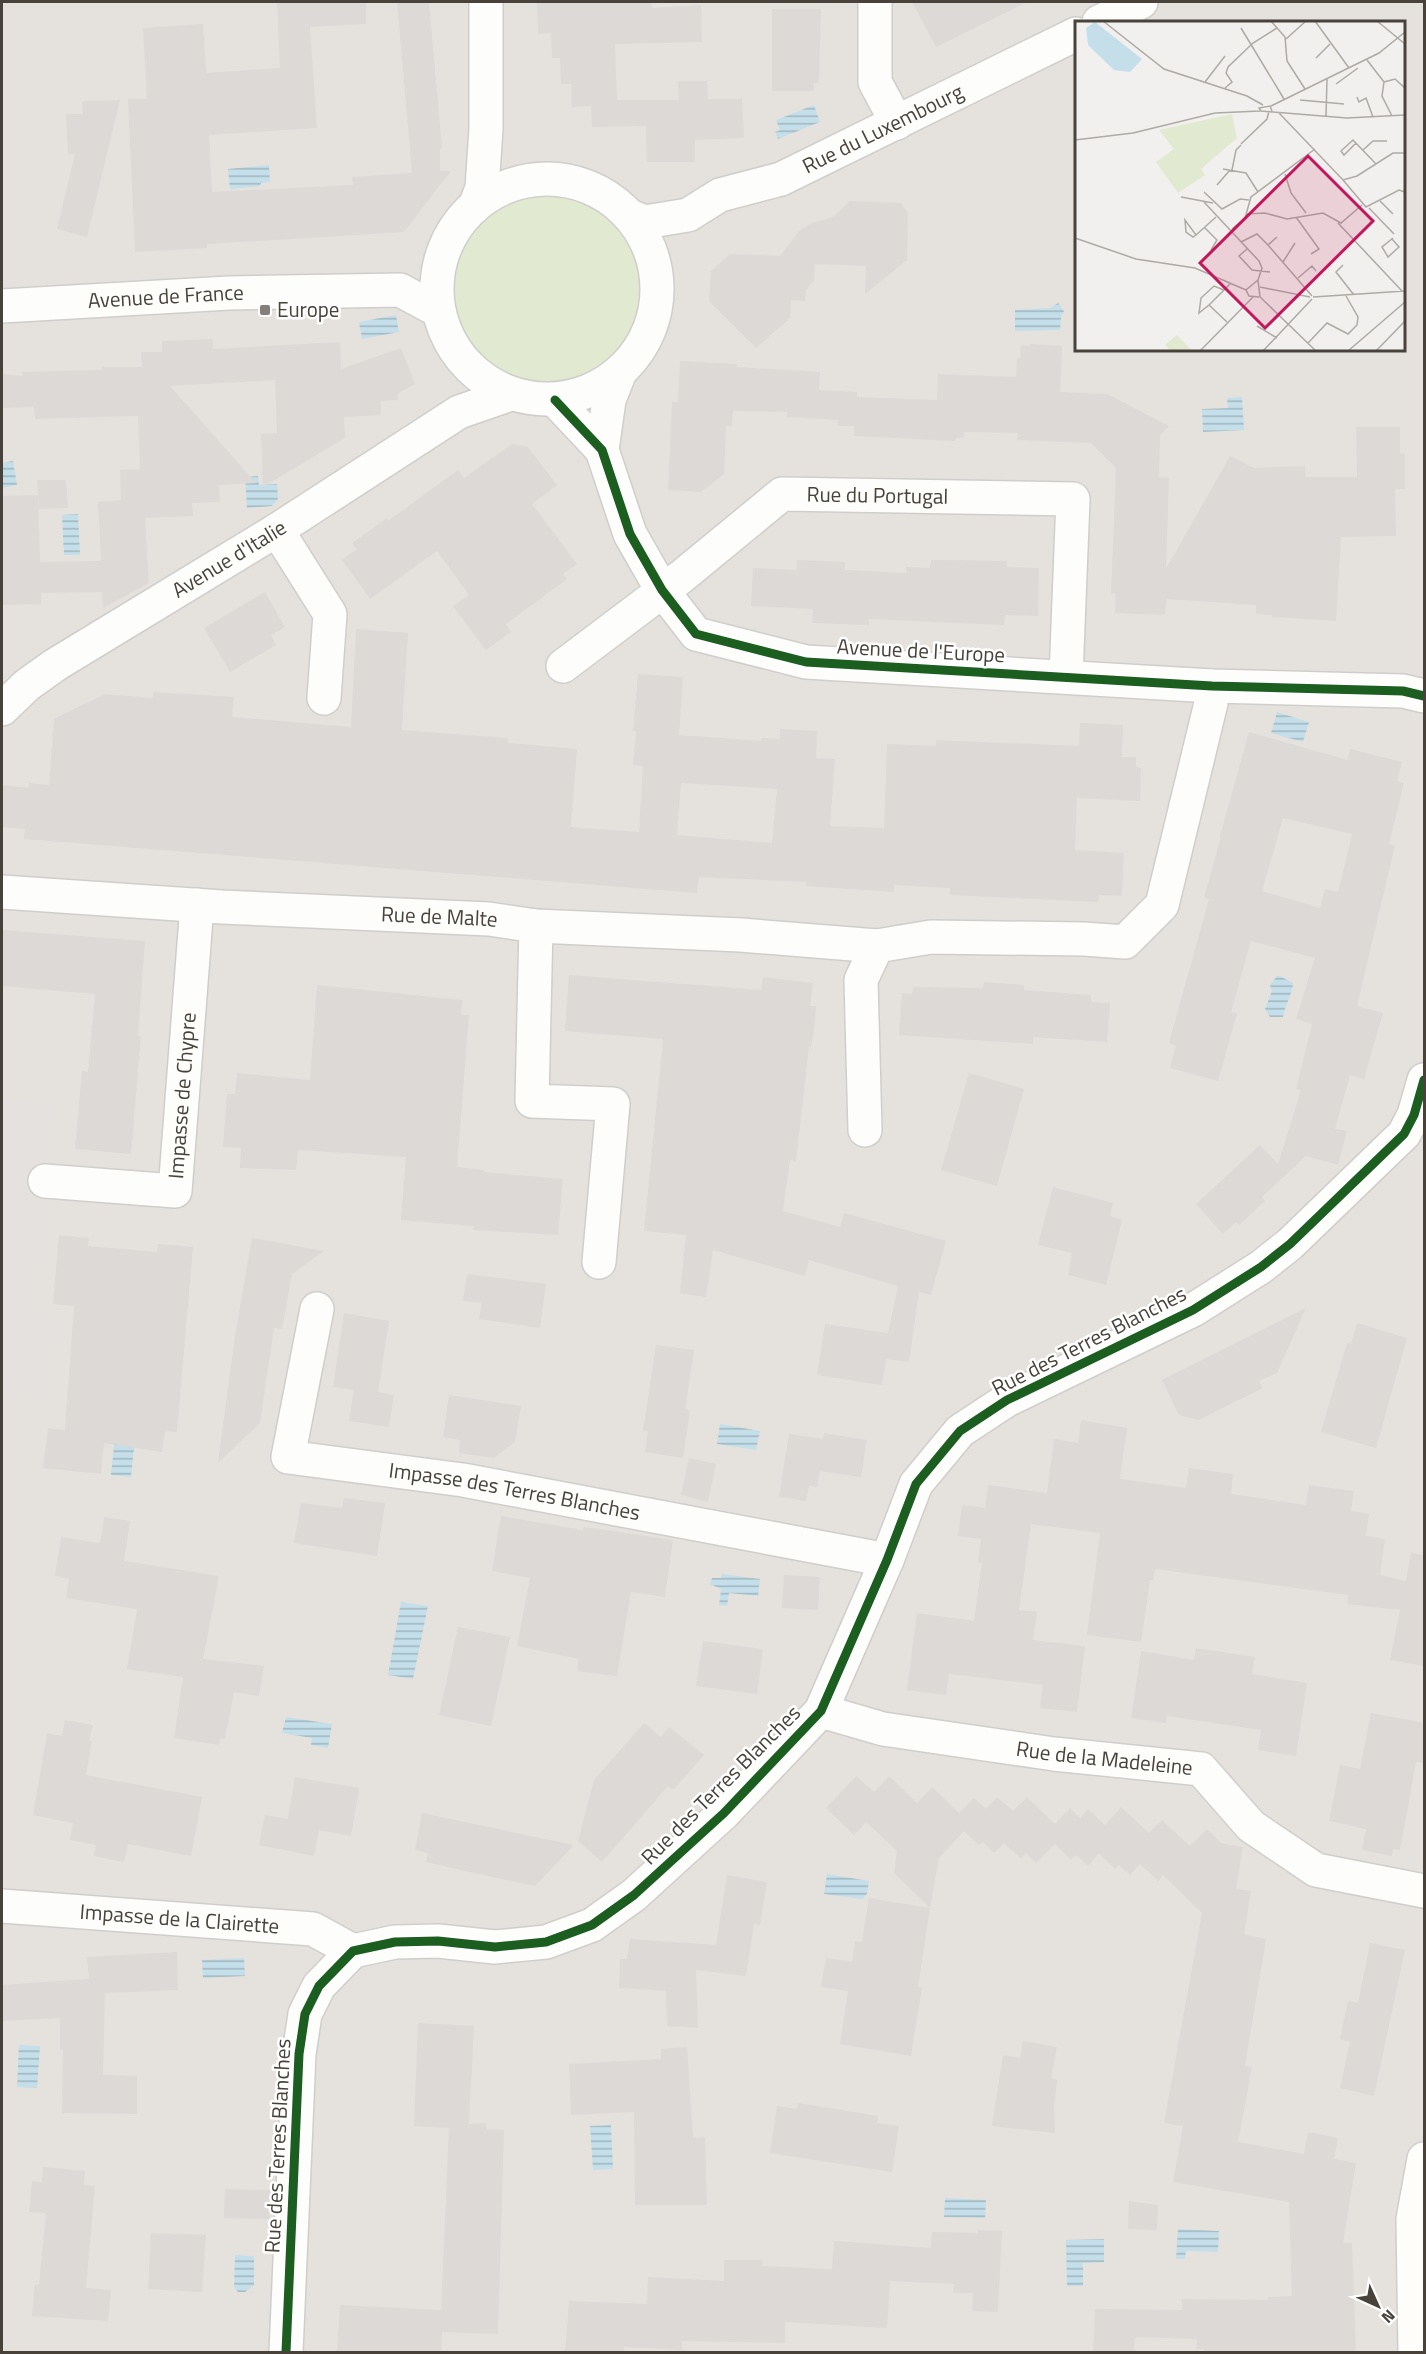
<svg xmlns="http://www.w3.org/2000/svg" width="1426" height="2354" viewBox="0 0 1426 2354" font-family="'Titillium Web',sans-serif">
  <defs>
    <pattern id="water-rules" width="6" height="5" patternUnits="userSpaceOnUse" patternTransform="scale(1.5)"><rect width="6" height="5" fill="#c4deea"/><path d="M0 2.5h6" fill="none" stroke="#a1b6bf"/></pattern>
  </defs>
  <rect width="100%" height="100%" fill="#f2f0ee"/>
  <path fill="#e5e2dd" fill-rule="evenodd" d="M2,2H1424V2352H2ZM1076,22H1404V350H1076Z"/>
  <circle fill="#e2e9d1" cx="547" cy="289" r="110"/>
  <polygon fill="#e4e1df" points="2,1100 51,1106 45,1181 50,1203 43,1314 64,1315 56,1401 10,1396 12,1378 2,1377"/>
  <g fill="url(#water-rules)">
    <polygon points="814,105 820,122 778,139 775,132 780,130 776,120"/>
    <polygon points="269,165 270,182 261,183 260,186 230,189 228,169"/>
    <polygon points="1058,303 1064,311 1061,317 1060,330 1015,331 1015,310 1050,308"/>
    <polygon points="396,315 399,332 362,339 359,322"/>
    <polygon points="1242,397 1244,430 1203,432 1202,409 1228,408 1227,398"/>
    <polygon points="13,461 17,485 2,488 2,463"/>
    <polygon points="258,476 259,485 277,484 278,499 272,506 247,508 245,477"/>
    <polygon points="78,514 80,555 64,555 62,515"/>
    <polygon points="1277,712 1309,722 1303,742 1271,733"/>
    <path d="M1277,976H1280L1293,983C1292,995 1285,1005 1283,1017H1270L1265,1009L1272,991L1270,985Z"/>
    <polygon points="720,1424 760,1431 756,1450 717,1444"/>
    <polygon points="115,1436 135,1438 131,1477 111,1475"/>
    <polygon points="722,1574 760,1579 758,1596 729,1593 727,1606 719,1605 721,1589 710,1584 712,1578 721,1578"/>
    <polygon points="401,1602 428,1606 413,1679 388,1675"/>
    <polygon points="286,1717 332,1724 328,1748 311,1745 312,1738 282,1733"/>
    <polygon points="827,1874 869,1881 867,1894 862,1899 824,1894"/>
    <polygon points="244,1958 245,1976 203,1978 202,1960"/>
    <polygon points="19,2045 40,2046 37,2088 17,2087"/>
    <polygon points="611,2125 613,2169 593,2170 590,2126"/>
    <polygon points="945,2198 986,2200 985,2218 944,2217"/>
    <polygon points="1178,2229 1219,2231 1218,2252 1186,2251 1185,2259 1176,2259"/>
    <polygon points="1104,2239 1104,2262 1083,2263 1083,2286 1067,2286 1066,2240"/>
    <polygon points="235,2255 254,2256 254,2285 245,2292 238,2292 234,2287"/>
  </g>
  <g fill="#dcd9d7" fill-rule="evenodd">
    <polygon points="277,2 366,2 366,24 310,27 317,128 209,135 212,192 353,185 352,177 412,173 397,2 429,2 442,148 440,149 440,171 451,171 404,232 207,244 207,248 135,252 128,99 147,99 143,28 203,24 206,73 280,68"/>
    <polygon points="537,2 651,2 652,8 701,5 702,42 615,44 617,100 679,100 678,81 707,81 708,99 742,99 744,138 695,140 695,162 647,162 646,126 592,127 591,106 572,107 571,84 561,84 560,58 552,58 551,33 538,34"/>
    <polygon points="912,2 1027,2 936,47"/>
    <polygon points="772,9 821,9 819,83 814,83 814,91 772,91"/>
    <polygon points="120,100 87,237 57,229 75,154 68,154 66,114 83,114 82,101"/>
    <polygon points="850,201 901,203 908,213 907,260 865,294 866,266 815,264 814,281 806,290 805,301 791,300 790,318 756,348 709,301 711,271 730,254 780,256 799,231 812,223 833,217"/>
    <polygon points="213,339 213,349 340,342 341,369 401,348 415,384 397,394 398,400 381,401 381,415 344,417 345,438 263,487 261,434 277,433 275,380 170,386 256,483 219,485 220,502 192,503 193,516 145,518 149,583 103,608 102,592 41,593 41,604 2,605 2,496 38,495 40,562 101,561 98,502 121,500 120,470 140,469 138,416 35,419 34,407 2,408 2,374 22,376 22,372 102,370 102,367 142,367 141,352 162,352 162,341"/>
    <polygon points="1030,344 1062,346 1060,392 1107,394 1169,426 1160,435 1159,477 1169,478 1166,569 1230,456 1254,468 1305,466 1306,477 1357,477 1356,427 1400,427 1400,453 1405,454 1405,489 1395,489 1396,536 1341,537 1336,621 1272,617 1272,615 1256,614 1256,605 1166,599 1165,615 1115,613 1116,594 1111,593 1116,468 1091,443 1017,440 1018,433 964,432 964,438 956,438 955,441 854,436 854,426 838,426 838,420 787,417 787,412 733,411 732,426 726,426 724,474 701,492 668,490 672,402 678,402 680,361 738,364 735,367 820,372 819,390 857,392 857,397 937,400 938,374 1016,377 1017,358 1020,358 1021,345 1030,346"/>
    <polygon points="512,444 528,447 557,485 532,504 577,564 563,574 567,579 506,624 511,632 486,650 453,606 469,595 437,551 370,599 342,560 357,549 352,543 387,518 388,521 458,470 464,478"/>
    <polygon points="37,480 66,480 68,508 39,509"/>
    <polygon points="797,560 845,562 845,570 906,573 906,567 930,568 931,560 1007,561 1007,567 1039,568 1038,616 1005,615 1004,625 869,619 869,625 812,623 813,609 751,606 753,568 797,570"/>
    <polygon points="265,592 285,627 271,635 276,645 230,672 204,628"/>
    <path d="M356,629L408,633L402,730L508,738V743L577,749L571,827L639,832L643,766L633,765L636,731H633L638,674L683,677L679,735L761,741L762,738L780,739V729L817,731L816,758L835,759L830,826L884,828L887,744L936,746V740L1079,746L1080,723L1123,725L1122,757H1136V767L1141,768L1140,801L1077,798L1075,850L1124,853L1122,896L1099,895L1098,902L950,895V888L894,885V892L806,886V882L699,877L697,893L24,839L25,829L2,827V785L29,788V783L49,785L54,719L105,694L153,698V692L234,697L232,717L351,727ZM681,783L777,789L772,843L677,835Z"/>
    <path d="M1249,732L1348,760L1350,749L1402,762L1397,781L1404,783L1389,844L1395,845L1357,1006L1383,1013L1364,1079L1350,1075L1335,1129L1347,1131L1338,1165L1306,1156L1262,1197L1265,1201L1239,1225L1236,1222L1223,1234L1196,1204L1260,1145L1278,1164L1301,1090L1296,1089L1312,1024L1296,1019L1315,958L1251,941L1231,1012L1237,1014L1218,1081L1170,1068L1176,1046L1169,1043L1209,899L1204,897L1221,837L1220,836ZM1283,818L1352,834L1338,892L1325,889L1320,908L1262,891Z"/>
    <polygon points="2,930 145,941 138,1036 141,1036 131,1154 75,1149 82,1071 88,1072 95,994 2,986"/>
    <polygon points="569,975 761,990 763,977 813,983 810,1006 816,1006 814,1030 811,1047 809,1046 796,1161 790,1160 783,1211 840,1227 844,1213 946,1241 931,1295 919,1292 909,1362 886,1359 882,1385 817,1375 825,1324 888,1333 898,1286 809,1260 805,1276 713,1250 706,1297 680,1293 686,1235 644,1231 663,1039 565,1031"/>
    <polygon points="984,982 1024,985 1024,990 1091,995 1091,1002 1110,1003 1107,1042 1033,1037 1033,1044 899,1035 902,993 912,994 913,987 983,988"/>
    <polygon points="317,985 462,1000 461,1015 469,1015 457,1167 484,1170 484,1172 563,1179 558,1235 473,1230 474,1226 401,1220 406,1157 298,1150 296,1170 240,1168 241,1148 223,1147 227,1094 235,1094 237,1073 310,1080"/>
    <polygon points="969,1073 1024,1089 997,1186 941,1170"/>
    <polygon points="1053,1187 1113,1203 1110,1216 1122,1220 1106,1285 1068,1275 1072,1253 1038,1245"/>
    <polygon points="59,1235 89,1238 88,1246 157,1252 158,1244 193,1247 177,1432 165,1431 162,1452 104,1443 101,1474 43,1468 48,1428 65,1430 74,1306 53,1304"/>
    <polygon points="252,1238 324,1251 292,1274 282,1329 274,1328 260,1423 218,1463 235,1336"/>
    <polygon points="467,1274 546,1284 540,1328 479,1319 482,1303 463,1301"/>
    <polygon points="1306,1308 1277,1373 1259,1381 1263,1388 1198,1420 1179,1415 1162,1380"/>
    <polygon points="344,1313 389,1321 378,1392 394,1395 389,1427 349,1421 354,1390 333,1387"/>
    <polygon points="1357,1323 1407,1338 1376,1448 1321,1432 1347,1343 1351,1344"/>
    <polygon points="656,1345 694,1350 685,1409 690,1410 683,1458 645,1452 648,1431 643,1431"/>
    <polygon points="449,1395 521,1406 515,1442 494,1458 459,1453 460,1440 443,1437"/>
    <polygon points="1081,1420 1127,1428 1120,1479 1186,1488 1189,1468 1233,1474 1231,1494 1306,1505 1309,1485 1354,1491 1351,1511 1369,1514 1366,1536 1385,1539 1380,1575 1406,1581 1411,1553 1425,1555 1425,1666 1390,1660 1400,1610 1347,1604 1349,1595 1155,1569 1153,1580 1150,1580 1141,1642 1087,1635 1100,1533 1031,1524 1019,1610 1037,1612 1033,1640 1085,1646 1077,1712 1040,1708 1043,1685 949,1674 946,1695 907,1690 917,1613 974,1621 982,1563 978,1562 981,1539 958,1536 962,1505 985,1508 988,1485 1047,1493 1054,1439 1078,1443"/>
    <polygon points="824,1433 867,1440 861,1477 820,1471 817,1487 809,1486 806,1501 779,1497 789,1434 823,1439"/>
    <polygon points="689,1458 716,1464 708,1502 681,1495"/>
    <polygon points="344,1498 385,1503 377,1556 294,1543 301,1503 342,1508"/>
    <polygon points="501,1516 583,1530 584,1527 673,1540 665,1597 631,1592 617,1676 577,1671 579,1659 517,1646 530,1578 492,1571"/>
    <polygon points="104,1517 130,1521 124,1561 219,1576 203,1659 264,1666 259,1696 234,1692 225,1739 220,1738 219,1745 174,1738 183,1677 127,1669 137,1609 66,1598 69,1579 55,1576 61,1537 100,1543"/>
    <polygon points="784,1575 820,1577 818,1610 782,1608"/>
    <polygon points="458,1627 510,1637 491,1726 439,1715"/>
    <polygon points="703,1641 763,1649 757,1694 696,1686"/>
    <polygon points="1196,1648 1255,1657 1252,1674 1307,1683 1296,1756 1258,1750 1261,1730 1167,1716 1166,1723 1131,1718 1141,1651 1194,1660"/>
    <polygon points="1371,1713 1425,1723 1425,1763 1416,1762 1400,1850 1393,1849 1392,1856 1362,1850 1366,1829 1329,1821 1340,1765 1360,1769"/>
    <polygon points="65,1720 93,1725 89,1741 92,1741 86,1775 202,1797 191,1856 128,1844 124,1862 94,1856 96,1845 70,1840 73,1823 33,1815 47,1733 62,1736"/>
    <polygon points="644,1723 661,1737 669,1727 704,1755 673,1790 668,1786 602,1862 578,1841 594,1780"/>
    <polygon points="856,1776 874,1792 889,1776 917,1803 932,1787 959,1813 974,1798 986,1809 997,1797 1013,1811 1027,1797 1055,1824 1070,1808 1080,1818 1088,1809 1105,1825 1121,1807 1149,1833 1162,1820 1190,1846 1207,1829 1221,1843 1243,1847 1236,1889 1251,1891 1244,1934 1266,1939 1245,2066 1252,2067 1238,2142 1304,2154 1308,2132 1338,2138 1334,2159 1356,2163 1343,2243 1352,2243 1356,2352 1204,2352 1204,2349 1196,2349 1197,2339 1135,2337 1134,2352 1093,2352 1095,2309 1182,2310 1182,2299 1268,2300 1268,2297 1292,2296 1289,2202 1173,2182 1183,2126 1164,2123 1202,1913 1163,1875 1158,1881 1140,1864 1130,1875 1119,1865 1115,1869 1099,1853 1088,1866 1076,1855 1071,1860 1055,1844 1036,1863 1026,1853 1021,1859 1004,1843 994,1853 983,1842 979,1845 964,1831 939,1858 930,1908 894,1873 897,1851 866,1822 854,1835 826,1808"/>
    <polygon points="295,1777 359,1788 351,1836 319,1830 314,1856 259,1845 265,1815 288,1819"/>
    <polygon points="422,1813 436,1816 574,1845 535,1886 465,1871 426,1862 428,1853 415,1850"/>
    <polygon points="727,1875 767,1882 760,1925 754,1924 746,1976 696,1970 698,2028 667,2026 666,1991 619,1988 620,1959 626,1959 628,1954 630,1939 716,1945"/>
    <polygon points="869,1898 930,1908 918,1987 922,1988 911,2056 840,2044 848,1991 821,1987 826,1958 852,1962 855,1941 862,1942"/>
    <polygon points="1370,1943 1405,1950 1374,2096 1340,2088 1350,2042 1340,2039 1348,2001 1358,2003"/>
    <polygon points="177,1952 178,1990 105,1993 103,2075 137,2076 137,2114 62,2113 63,2050 60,2050 60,2018 2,2021 2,1985 89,1979 87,1957"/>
    <polygon points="418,2023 474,2026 469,2124 486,2123 486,2129 504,2130 498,2334 442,2332 441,2352 337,2352 340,2305 441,2310 449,2128 414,2126"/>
    <polygon points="1023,2041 1057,2047 1051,2078 1057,2080 1054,2107 1055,2133 992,2126 1003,2055 1020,2058"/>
    <polygon points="687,2047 693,2138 705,2137 707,2205 635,2205 634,2112 571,2115 569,2064 661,2059 661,2049"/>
    <polygon points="798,2103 878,2116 877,2123 899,2126 892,2172 770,2153 777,2106 797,2109"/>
    <polygon points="43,2167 85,2171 84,2185 95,2186 86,2288 111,2290 108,2321 32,2316 35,2284 39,2285 46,2213 29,2212 32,2181 42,2182"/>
    <polygon points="225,2189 270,2190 269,2219 224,2218"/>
    <polygon points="1129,2201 1158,2205 1157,2230 1128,2229"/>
    <polygon points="978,2230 1002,2231 998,2312 972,2311 973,2293 953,2293 954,2284 890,2281 887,2328 785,2322 785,2343 682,2341 682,2350 624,2347 624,2352 565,2352 569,2301 647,2304 648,2277 724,2281 724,2260 763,2260 762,2266 832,2269 834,2241 931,2248 932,2232 977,2233"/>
    <polygon points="151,2233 206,2235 202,2292 148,2289"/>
  </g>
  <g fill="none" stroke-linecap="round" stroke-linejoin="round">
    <g stroke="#d0cecc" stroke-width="36">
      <g id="minor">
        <polyline points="875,2 875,82 897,123"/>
        <polyline points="1099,22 1141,2"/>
        <circle cx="547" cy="289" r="110"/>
        <polyline points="475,206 482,188 486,129 486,2"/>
        <path id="s1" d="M630,216L645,222L688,215L720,195L781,179L1076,34"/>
        <path id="s2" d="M2,306L229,293L400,290L439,311"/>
        <polyline points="555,400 602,450 630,534 662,590 696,634 806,662 1212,686 1403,691 1424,696"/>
        <polyline points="602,450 609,400 620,372"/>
        <polyline points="277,530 330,614 324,698"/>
        <path id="s3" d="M563,666L681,577L782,494L1073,499L1066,677"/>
        <path id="s4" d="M2,709L27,685L55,665L277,530L459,412L511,394"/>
        <path id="s5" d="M2,892L222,907L489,919L536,926L741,935L877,946"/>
        <polyline points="536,926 532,1101 613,1104 599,1262"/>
        <polyline points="865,1130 861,980 877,946 931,937 1084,939 1125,942 1162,905 1211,703 1212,686"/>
        <path id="s6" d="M45,1181L175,1191L197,905"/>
        <path id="s7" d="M317,1309L288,1457L463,1480L887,1560"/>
        <path id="s8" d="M821,1711L883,1729L1054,1754L1201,1769L1251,1826L1316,1870L1424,1891"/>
        <path id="s9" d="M2,1906L313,1929L353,1951"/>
        <polyline points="286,2352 299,2054 305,2014 319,1986 353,1951 395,1942 438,1941 495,1947 546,1942 592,1925 634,1895 724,1813 821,1711 887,1560 916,1484 960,1431 1007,1400 1193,1310 1261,1267 1290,1244 1404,1134 1414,1115 1424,1080"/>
        <polyline points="1415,2352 1413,2219 1424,2159"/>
      </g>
    </g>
    <use href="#minor" stroke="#fdfdfc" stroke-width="33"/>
    <g stroke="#fff" stroke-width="13">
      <g id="cycleway">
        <polyline points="555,400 602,450 630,534 662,590 696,634 806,662 1212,686 1403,691 1424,696"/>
        <polyline points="286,2352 299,2054 305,2014 319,1986 353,1951 395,1942 438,1941 495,1947 546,1942 592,1925 634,1895 724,1813 821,1711 887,1560 916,1484 960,1431 1007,1400 1193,1310 1261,1267 1290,1244 1404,1134 1414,1115 1424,1080"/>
      </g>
    </g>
    <use href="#cycleway" stroke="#1b5e20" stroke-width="9"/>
  </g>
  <rect fill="#847f7a" stroke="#fff" stroke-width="2" x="259" y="304" width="12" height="12" rx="3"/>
  <g text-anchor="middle" stroke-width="5" stroke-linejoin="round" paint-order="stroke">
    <g font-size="21" fill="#48423b" stroke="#fff">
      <text dy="7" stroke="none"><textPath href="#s1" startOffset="274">Rue du Luxembourg</textPath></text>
      <text dy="7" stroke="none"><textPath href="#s2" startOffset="164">Avenue de France</textPath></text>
      <text dy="7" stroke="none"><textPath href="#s3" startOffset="374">Rue du Portugal</textPath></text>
      <text dy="7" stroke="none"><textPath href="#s4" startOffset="273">Avenue d'Italie</textPath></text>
      <text transform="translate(921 651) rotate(3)" y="7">Avenue de l'Europe</text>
      <text dy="7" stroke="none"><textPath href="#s5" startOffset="438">Rue de Malte</textPath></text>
      <text dy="7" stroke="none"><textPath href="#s6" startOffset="226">Impasse de Chypre</textPath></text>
      <text transform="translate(1089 1341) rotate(-27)" y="7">Rue des Terres Blanches</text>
      <text dy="7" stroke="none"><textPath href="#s7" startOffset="380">Impasse des Terres Blanches</textPath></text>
      <text dy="7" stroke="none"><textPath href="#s8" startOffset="288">Rue de la Madeleine</textPath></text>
      <text transform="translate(721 1785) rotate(-45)" y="7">Rue des Terres Blanches</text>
      <text dy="7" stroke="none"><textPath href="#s9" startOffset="178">Impasse de la Clairette</textPath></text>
      <text transform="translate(278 2146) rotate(-87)" y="7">Rue des Terres Blanches</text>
    </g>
    <g font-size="21" fill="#48423b" stroke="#fff" text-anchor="start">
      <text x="277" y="317">Europe</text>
    </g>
  </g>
  <g transform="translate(1075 21)">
    <rect width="330" height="330" fill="#f2f0ee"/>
    <path d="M102,314L117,330H96L90,324Z" fill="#e2e9d1"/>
    <path d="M157,93L162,117L126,148L130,154L103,172L81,141L99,128L84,109Z" fill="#e2e9d1"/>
    <path d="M20,1L67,38L55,51L39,49L13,24L11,7Z" fill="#c4deea"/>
    <path fill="none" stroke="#aeaaa6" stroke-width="1.5" d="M28,0L89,48L172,75L188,84M196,0L210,16L212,40L230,68M240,0L274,47M302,0L330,23M166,7L209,78M211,18L231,0M241,37L255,23M292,39L309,61L307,75L317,95M130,61L150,35M309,61L320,58L330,67M261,63L283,47M150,67L157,61L151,52L153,46L178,22L202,7M282,76L284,81L291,77L298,96M225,79L269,83M196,85L304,32L330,11M197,90L195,85L184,87L186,90L272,97L330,94M204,92L268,159L282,155L318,132H330M251,95L252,58M0,119L58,112L140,92L185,90M281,122L269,134L266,130L278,119L301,143M166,123L192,98L194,90M288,129L298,120H312M148,148L171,152L183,171M157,149L161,129L166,124M210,153L216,172L231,192M268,159L291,186L324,169L330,171M142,164L155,149M129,171L147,188L165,178L174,179M106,176L138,182M305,180L318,193M129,181L184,240L187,247L183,259L185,276L241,330M294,187L319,213M171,193L190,192L212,198L248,192L266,202L287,184M221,196L244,228L236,233M263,202L327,270M129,206L142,219L136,229M157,208L170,197L176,176L240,128M121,214L110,199L111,211L118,216L121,214L141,196M0,217L61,238L120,247L171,269M317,218L324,226L313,236L307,226L318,217M166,221L182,213L193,224L202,216M193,224L237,275M172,228L164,235L177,249L195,251M208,241L220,222M268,244L261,251L279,274M223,257L237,245L241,250M183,259L171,269L174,275L184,276M185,266L235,276M149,269L139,265L126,277L124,292L134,284L154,264L155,261M238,276L330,270M134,284L152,301M182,305L202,317M233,322L252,302L273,313L282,304L283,296L271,275M125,330L178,276M188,330L237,278M273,330L330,281M301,330L330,300"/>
    <path fill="#c2185b" fill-opacity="0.15" stroke="#c2185b" stroke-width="3" d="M233,135L298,200L190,307L125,242Z"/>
    <rect width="330" height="330" fill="none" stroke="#48423b" stroke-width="3"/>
  </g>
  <rect width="1426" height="2354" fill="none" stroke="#48423b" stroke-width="6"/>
  <g transform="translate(1378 2306) rotate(135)" stroke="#ffffff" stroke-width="4.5" paint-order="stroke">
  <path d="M0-4.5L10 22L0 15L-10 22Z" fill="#48423b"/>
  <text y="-9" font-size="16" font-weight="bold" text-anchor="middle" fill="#48423b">N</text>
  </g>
</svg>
